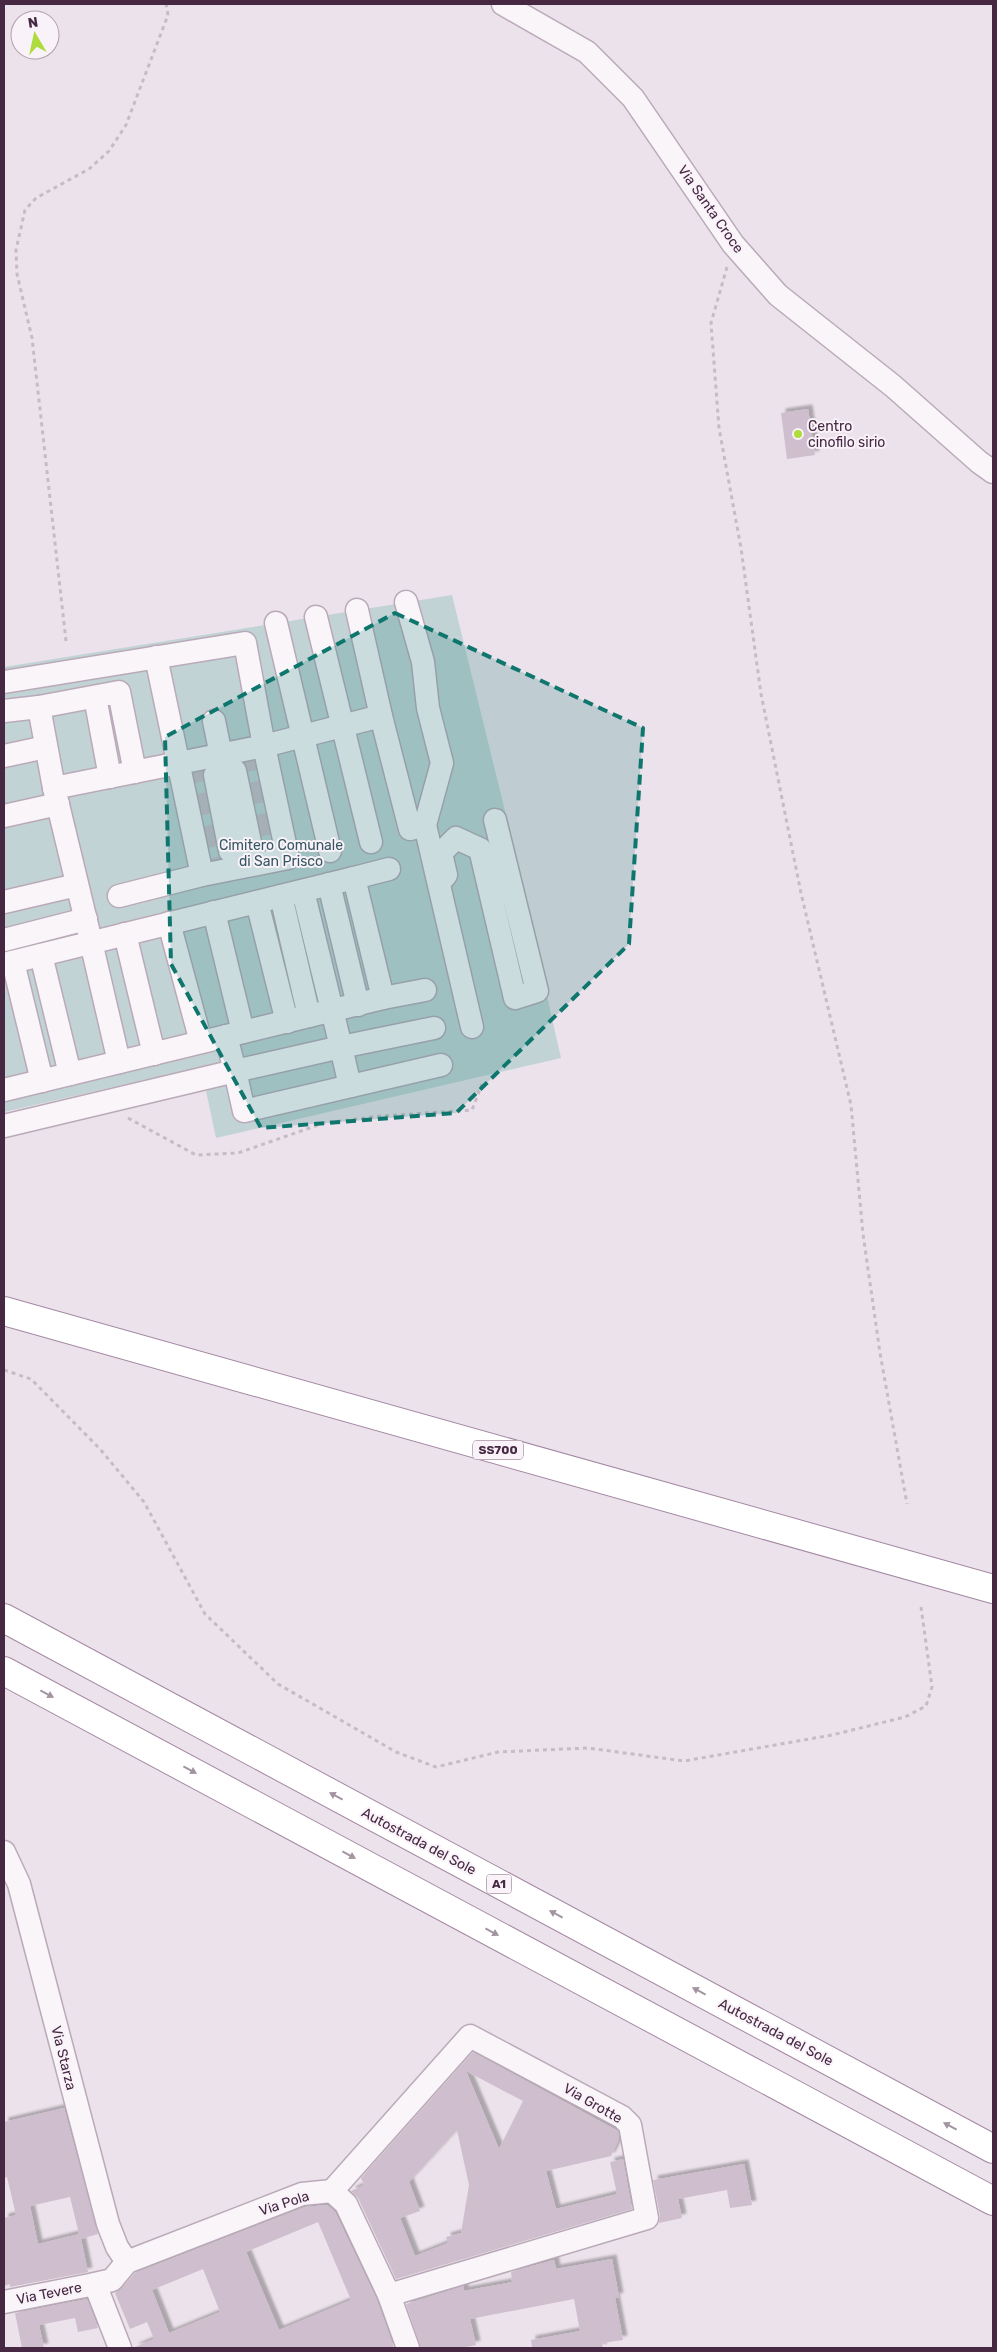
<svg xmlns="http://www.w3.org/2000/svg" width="997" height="2352" viewBox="0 0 997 2352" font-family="Rubik,sans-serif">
  <defs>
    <filter id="shadow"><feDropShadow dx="4.5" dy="-4.5" stdDeviation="1" flood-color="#0004"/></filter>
  </defs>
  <rect width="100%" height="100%" fill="#ece2eb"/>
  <polygon fill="#c2d3d6" points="452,595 506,815 561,1058 216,1138 201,1067 4,1112 4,667"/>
  <g fill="#cfbece" fill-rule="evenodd" filter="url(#shadow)">
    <polygon points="808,409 815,455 787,459 781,413"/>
    <path d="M473,2052L618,2131L619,2139L611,2156L546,2171L556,2209L617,2194L610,2162L623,2159L632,2209L396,2279L358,2198L351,2191L364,2185L361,2178ZM466,2071L523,2101L499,2149ZM457,2130L469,2185L461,2233L446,2237L448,2243L415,2256L400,2218L420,2211L409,2182Z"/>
    <path d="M64,2108L98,2234L81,2239L88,2272L10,2287V2284L4,2286V2218L16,2215L7,2177L4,2178V2122ZM70,2197L79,2234L38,2244L30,2206Z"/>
    <polygon points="744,2164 752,2205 730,2208 727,2190 678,2199 682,2218 659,2223 660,2216 653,2180"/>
    <path d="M327,2205L335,2212L377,2300L394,2348H133L154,2339L147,2322L130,2329L115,2293L122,2288L135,2273L305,2207ZM318,2222L351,2300L279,2330L246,2252ZM203,2269L220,2312L169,2333L152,2290Z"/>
    <polygon points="612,2259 619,2297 615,2298 623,2340 602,2343 603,2348 532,2348 531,2340 580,2331 574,2299 470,2319 476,2345 462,2348 421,2348 406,2304 464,2286 464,2291 512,2282 511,2272 554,2260 556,2269"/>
    <polygon points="87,2299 98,2328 78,2332 75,2318 39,2325 44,2348 22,2348 15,2313"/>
  </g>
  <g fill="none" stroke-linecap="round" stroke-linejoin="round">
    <g stroke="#cbbdc9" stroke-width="22" stroke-dasharray="22 11" stroke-linecap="butt">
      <polyline points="245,750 268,862"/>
      <polyline points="198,760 222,871"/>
    </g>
    <g stroke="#baaab9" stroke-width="25">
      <g id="minor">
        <polyline points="503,4 587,52 633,98 733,244 778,295 893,386 979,462 993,472"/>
        <polyline points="406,602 423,662 428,708 442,763 425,825"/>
        <polyline points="316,617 371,842"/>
        <polyline points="276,623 330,851"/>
        <polyline points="156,657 202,875"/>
        <polyline points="4,682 245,643 264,746 381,716 357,610"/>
        <polyline points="95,697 110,777"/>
        <polyline points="39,707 119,692 135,772"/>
        <polyline points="4,711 39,707 54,788"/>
        <polyline points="381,716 410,829 425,825 472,1027"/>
        <polyline points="214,721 224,770"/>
        <polyline points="4,756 46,747"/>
        <polygon points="235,771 251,847 230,851 215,775"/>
        <polyline points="4,816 58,804"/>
        <polyline points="354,878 389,869"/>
        <polyline points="439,883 446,875 441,853 456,838 480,849 515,998 537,991 495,820"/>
        <polyline points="329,884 358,1005"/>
        <polyline points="303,891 341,1047 235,1071 244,1111 441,1065"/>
        <polyline points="281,896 309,1016"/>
        <polyline points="4,902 77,885"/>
        <polyline points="257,902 287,1022"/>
        <polyline points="214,912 243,1032"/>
        <polyline points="169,923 201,1042"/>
        <polyline points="88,929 54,788 264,746 288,858 202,875 119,896"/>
        <polyline points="125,934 154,1054"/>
        <polyline points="4,940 86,919"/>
        <polyline points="91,942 119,1062"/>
        <polyline points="41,955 70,1074"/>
        <polyline points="13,962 42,1081"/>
        <polyline points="4,964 354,878 383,998 4,1090"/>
        <polyline points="383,998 425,990"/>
        <polyline points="350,1086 341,1047 434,1028"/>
        <polyline points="4,1126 235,1071 226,1036"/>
        <polyline points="4,1852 19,1884 108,2224 117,2247 127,2262"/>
        <polyline points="332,2191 470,2036 622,2117 630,2125 647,2218 389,2295"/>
        <polyline points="4,2302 95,2284"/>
        <polyline points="120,2348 95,2284 112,2280 127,2262 302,2194 332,2191 346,2204 389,2295 408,2348"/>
      </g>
    </g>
    <g stroke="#a488a3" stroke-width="30">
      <g id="highway">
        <polyline points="4,1311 993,1589"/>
        <polyline points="4,1618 993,2149"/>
        <polyline points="4,1671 993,2201"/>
      </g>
    </g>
    <g stroke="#c7bcc6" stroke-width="3" stroke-dasharray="4 4" stroke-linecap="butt">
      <polyline points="727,267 711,323 719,428 741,548 761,694 801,893 851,1105 863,1234 880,1353 907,1504"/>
      <polyline points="66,641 32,338 17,274 16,250 25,210 36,198 89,169 109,151 126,125 168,15 166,4"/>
      <polyline points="128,1118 196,1155 238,1153 324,1123 381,1116 472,1110 482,1084"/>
      <polyline points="4,1370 31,1379 100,1449 144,1502 205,1614 278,1684 396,1752 436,1767 498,1752 588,1748 684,1761 832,1735 905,1717 926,1706 932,1687 921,1607"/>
    </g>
    <use href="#minor" stroke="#f9f5f9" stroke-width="22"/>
    <use href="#highway" stroke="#fff" stroke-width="28"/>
  </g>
  <defs><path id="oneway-solid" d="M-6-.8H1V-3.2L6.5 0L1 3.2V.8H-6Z" transform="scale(1.25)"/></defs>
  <g fill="#a294a1">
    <use href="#oneway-solid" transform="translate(47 1694) rotate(28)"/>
    <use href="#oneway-solid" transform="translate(190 1770) rotate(28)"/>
    <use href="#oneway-solid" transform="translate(336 1796) rotate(-152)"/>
    <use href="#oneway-solid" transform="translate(349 1855) rotate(28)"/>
    <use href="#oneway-solid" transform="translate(556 1914) rotate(-152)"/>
    <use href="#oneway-solid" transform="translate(492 1932) rotate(28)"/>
    <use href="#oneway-solid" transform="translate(699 1991) rotate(-152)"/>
    <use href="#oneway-solid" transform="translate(950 2126) rotate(-152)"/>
  </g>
  <path fill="#0f766e" fill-opacity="0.2" stroke="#0f766e" stroke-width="4" stroke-dasharray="10 6" stroke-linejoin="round" d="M395,613L643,728L629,944L456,1113L261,1128L171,964L165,737Z"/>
  <circle fill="#aedc3c" stroke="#f9f2f8" stroke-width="2" cx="798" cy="434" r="5"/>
  <g text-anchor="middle" stroke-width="4" stroke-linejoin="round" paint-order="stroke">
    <g fill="#f9f2f8" stroke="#7c6579" stroke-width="1">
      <rect x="473" y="1440.5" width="50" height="19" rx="4"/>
      <rect x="486.5" y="1874.5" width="25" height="19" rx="4"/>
    </g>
    <g font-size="12" font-weight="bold" fill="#462843">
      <text x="498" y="1454">SS700</text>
      <text x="499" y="1888">A1</text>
    </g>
    <g font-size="14" fill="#462843" stroke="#f9f2f8">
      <text transform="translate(711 209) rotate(55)" y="5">Via Santa Croce</text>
      <text transform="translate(419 1841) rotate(28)" y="5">Autostrada del Sole</text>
      <text transform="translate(776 2032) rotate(28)" y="5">Autostrada del Sole</text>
      <text transform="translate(64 2058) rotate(76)" y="5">Via Starza</text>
      <text transform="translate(593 2103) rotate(30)" y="5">Via Grotte</text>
      <text transform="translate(284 2203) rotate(-18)" y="5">Via Pola</text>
      <text transform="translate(49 2293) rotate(-11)" y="5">Via Tevere</text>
    </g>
    <g font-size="14" fill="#462843" stroke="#f9f2f8" text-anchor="start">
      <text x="808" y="431">Centro<tspan x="808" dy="16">cinofilo sirio</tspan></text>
    </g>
    <g font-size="14" fill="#345763" stroke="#f9f2f8">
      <text x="281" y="850">Cimitero Comunale<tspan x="281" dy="16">di San Prisco</tspan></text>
    </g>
  </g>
  <rect width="997" height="2352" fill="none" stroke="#462843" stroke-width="10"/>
  <g transform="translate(35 35) rotate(351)"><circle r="24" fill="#f9f2f8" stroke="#b1a1b0"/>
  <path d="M0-4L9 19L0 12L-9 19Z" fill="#aedc3c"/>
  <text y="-8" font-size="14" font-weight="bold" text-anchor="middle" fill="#462843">N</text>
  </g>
</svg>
